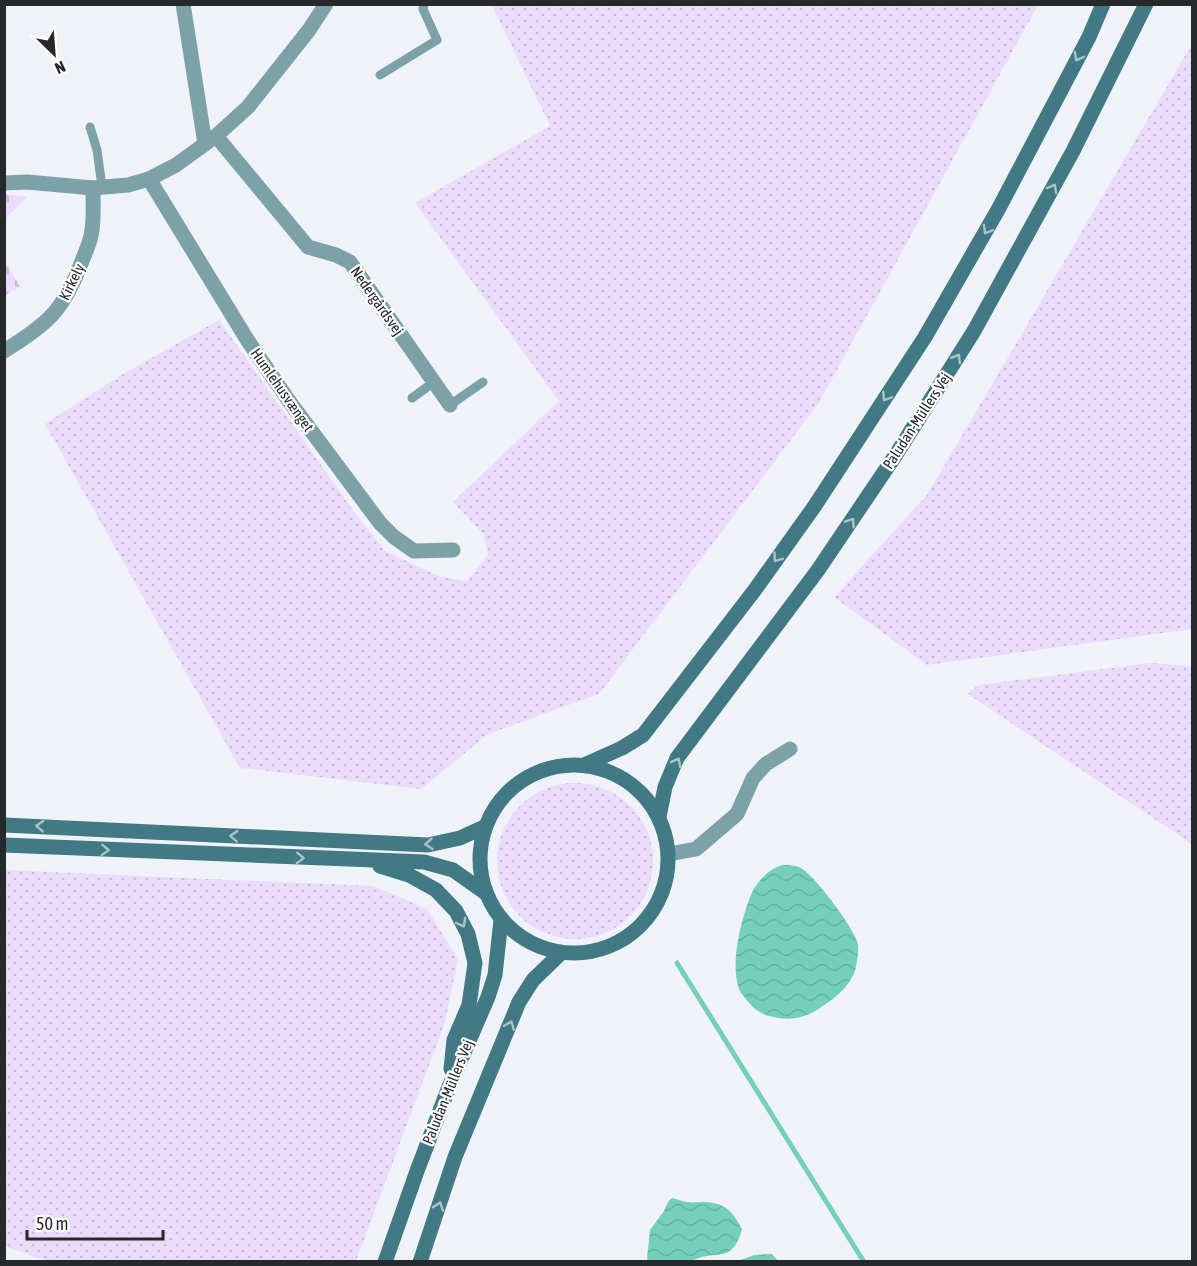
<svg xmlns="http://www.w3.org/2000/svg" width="1197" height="1266" viewBox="0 0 1197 1266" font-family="'Asap Condensed',sans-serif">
  <defs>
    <pattern id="grass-dots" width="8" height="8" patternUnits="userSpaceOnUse" patternTransform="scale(1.5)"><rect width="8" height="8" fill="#ebdbfd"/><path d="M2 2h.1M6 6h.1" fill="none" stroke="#cabcd9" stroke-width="1.8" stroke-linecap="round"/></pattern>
    <pattern id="cemetery-stones" width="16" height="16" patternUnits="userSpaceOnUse" patternTransform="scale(1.5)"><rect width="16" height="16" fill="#ebdbfd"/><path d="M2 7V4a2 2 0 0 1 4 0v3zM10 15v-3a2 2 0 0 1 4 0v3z" fill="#cabcd9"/></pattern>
    <pattern id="water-waves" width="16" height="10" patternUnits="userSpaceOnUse" patternTransform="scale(1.5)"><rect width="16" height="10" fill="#75cfbd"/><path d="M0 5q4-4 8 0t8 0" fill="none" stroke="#65b2a3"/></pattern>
  </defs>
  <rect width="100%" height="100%" fill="#eff3f7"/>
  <g fill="url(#grass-dots)">
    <polygon points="492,5 1038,5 818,404 599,694 488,734 421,789 240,768 45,424 123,374 219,320 355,513 385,551 440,577 467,581 488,555 484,535 453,502 559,401 415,203 550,126"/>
    <polygon points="1192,44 1192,629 927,665 834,597 927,495"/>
    <polygon points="1150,663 1192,666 1192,844 968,694 978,685"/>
    <circle cx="575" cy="861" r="78"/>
    <polygon points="5,870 374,886 427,909 458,959 445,1022 356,1261 49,1262 5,1246"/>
  </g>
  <g fill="url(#cemetery-stones)">
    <polygon points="5,194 27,197 5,219 4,194"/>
    <polygon points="7,264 20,287 5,295 5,265"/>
  </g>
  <g fill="url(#water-waves)">
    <path d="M783,865C788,865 796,865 801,868C815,876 855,929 858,944C859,952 857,960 856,967C852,985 835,998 820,1008C806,1018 790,1021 773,1017C764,1015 756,1011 750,1004C747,1000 744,997 741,993C730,973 738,933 745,912C748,903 751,891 758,883C765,874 772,868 783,865Z"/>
    <path d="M672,1198C677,1199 681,1201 686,1202C692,1203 699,1202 705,1202C726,1203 733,1212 742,1229C732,1266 716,1248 692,1261H648L647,1258L650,1230L664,1211L668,1202Z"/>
    <polygon points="772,1254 778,1261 738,1261 754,1255"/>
  </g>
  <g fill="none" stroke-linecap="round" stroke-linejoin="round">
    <polyline stroke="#75cfbd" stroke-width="5" points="677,963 864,1262"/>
    <g stroke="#7da1a9" stroke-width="9">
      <polyline points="380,75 437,40 423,9 424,4"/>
      <polyline points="90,127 97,150 102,187"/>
      <polyline points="412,398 434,382"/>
      <polyline points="450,405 483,382"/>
    </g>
    <g stroke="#7da1a9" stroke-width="15">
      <polyline points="183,4 205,144"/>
      <polyline points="216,136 308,247 336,255 350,262 450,405"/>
      <polyline points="149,179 248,341 289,401 380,523 394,537 414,551 453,550"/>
      <polyline points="4,183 27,182 93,188 128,185 149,179 176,165 216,136 248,107 309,30 326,4"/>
      <path d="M4,351C48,324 64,310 82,261C86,251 91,241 92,230C94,216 93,202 93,188"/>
      <polyline points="669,854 696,849 737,814 753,778 766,764 790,749"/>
    </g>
    <g stroke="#417a85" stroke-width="15">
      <circle cx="574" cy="859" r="94"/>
      <polyline points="584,765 622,748 643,735 754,591 814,507 925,337 999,208 1089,37 1103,4"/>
      <polyline points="659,817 665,787 677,758 818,570 897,453 974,331 1073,151 1146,4"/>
      <polyline points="4,825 428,845 460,838 484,827"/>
      <polyline points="4,845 424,862 453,870 484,892"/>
      <polyline points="380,866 409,875 436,890 456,911 468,934 475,963 469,1005 454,1040 451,1069"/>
      <polyline points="385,1262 417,1171 449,1087 488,997 495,975 501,920"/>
      <polyline points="420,1262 455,1157 519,1002 533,980 561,953"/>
    </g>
  </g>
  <defs><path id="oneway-chevron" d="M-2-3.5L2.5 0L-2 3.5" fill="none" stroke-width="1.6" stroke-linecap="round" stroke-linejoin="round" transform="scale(1.5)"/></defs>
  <g stroke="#aac3c8">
    <use href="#oneway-chevron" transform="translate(1078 57) rotate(118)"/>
    <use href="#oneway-chevron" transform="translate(1053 188) rotate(-61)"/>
    <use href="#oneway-chevron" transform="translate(987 230) rotate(120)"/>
    <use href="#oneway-chevron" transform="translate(957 358) rotate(-58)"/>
    <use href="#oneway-chevron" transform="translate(886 397) rotate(123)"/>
    <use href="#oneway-chevron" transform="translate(851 522) rotate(-56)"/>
    <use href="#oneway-chevron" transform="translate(777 558) rotate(126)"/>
    <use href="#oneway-chevron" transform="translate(677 762) rotate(-62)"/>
    <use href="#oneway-chevron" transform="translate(40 826) rotate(-177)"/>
    <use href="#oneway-chevron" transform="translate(234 836) rotate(-177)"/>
    <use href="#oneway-chevron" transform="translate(429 844) rotate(175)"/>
    <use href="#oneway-chevron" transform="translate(105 850) rotate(2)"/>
    <use href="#oneway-chevron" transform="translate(300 858) rotate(2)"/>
    <use href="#oneway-chevron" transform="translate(462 923) rotate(61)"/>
    <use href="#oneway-chevron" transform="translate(510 1025) rotate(-68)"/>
    <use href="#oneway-chevron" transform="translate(439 1206) rotate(-71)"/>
  </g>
  <g text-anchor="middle" stroke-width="4.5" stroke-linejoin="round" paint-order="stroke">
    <g font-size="15" fill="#27282a" stroke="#fff">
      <text transform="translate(72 282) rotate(-64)" y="5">Kirkely</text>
      <text transform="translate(377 301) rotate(55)" y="5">Nedergårdsvej</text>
      <text transform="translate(282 390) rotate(55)" y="5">Humlehusvænget</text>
      <text transform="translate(917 421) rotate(-57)" y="5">Paludan-Müllers Vej</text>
      <text transform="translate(448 1092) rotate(-68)" y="5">Paludan-Müllers Vej</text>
    </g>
  </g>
  <rect width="1197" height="1266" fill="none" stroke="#27282a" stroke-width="12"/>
  <g transform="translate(54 54) rotate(155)" stroke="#ffffff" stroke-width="4.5" paint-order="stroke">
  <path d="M0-4.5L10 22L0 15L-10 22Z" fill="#27282a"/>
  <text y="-9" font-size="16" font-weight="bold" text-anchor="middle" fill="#27282a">N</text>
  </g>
  <path d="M27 1230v9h136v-9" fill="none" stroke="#27282a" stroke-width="3"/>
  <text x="36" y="1230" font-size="18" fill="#27282a" stroke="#ffffff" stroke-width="4.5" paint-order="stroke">50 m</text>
</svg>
